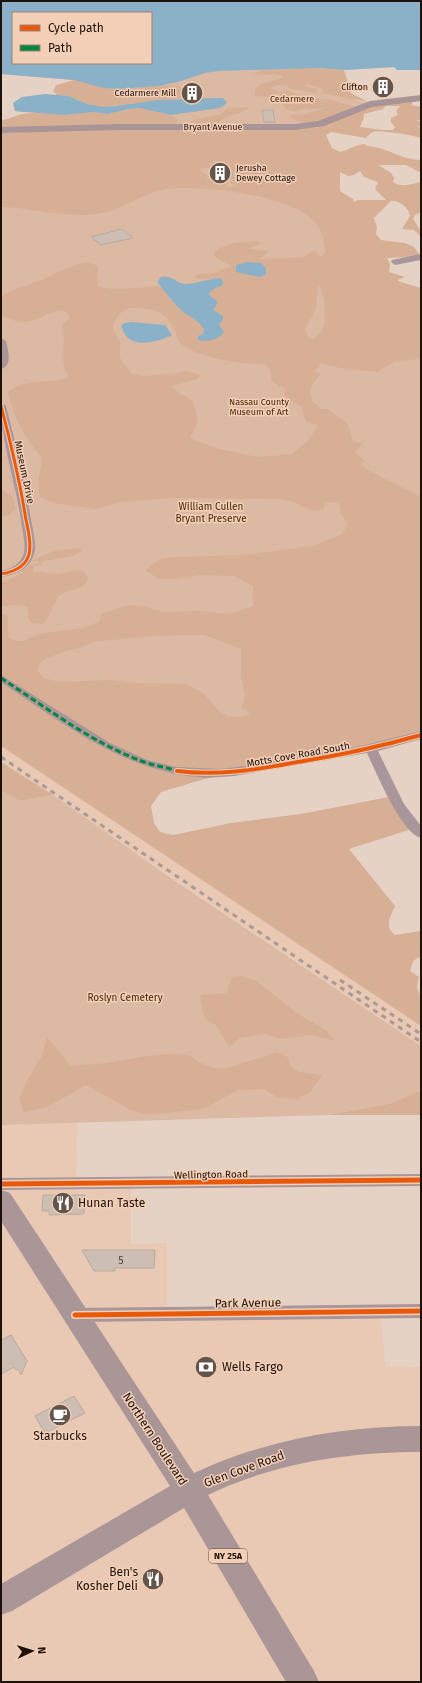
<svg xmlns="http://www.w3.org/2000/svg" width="422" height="1683" viewBox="0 0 422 1683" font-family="'Fira Sans',sans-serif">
  <rect width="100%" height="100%" fill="#e6d2c5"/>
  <g fill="#e9c9b4">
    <polygon points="1,746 421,1026 421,1046 1,762"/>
    <polygon points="77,1122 76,1190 131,1189 131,1244 167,1243 167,1314 380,1312 386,1366 421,1367 421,1682 1,1682 1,1125"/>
  </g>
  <g fill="#dcb9a2">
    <polygon points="13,63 138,73 387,65 421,70 397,70 394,67 341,70 352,99 370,104 314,125 340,171 340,191 355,206 386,269 402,284 421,288 421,735 1,746 1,130 61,114 21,112 15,111 13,103 22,97 56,95 73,80 1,74"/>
    <polygon points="1,791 20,801 53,795 168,876 421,1046 421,1090 389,1104 327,1115 1,1125"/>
  </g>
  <g fill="#d7af94" fill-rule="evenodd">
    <path d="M312,68L344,70L351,93L368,102L321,93L323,91V89L308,84L303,86L317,89V93L288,88L287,85H278L271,88L279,92L285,90L308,98L330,100L357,107L414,101L411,105L421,107V120H416L421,122V126H417L421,128V138C412,135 381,130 373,132C370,133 368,136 366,138L331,132L326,135L332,148L340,152C347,150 358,144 365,144L367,146C387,147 401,160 421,160V173L406,165H378L391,173L394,178L393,182C402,188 411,184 421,182V212L415,215L413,219L421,231V237L414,230L402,229L410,216C409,208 400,200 391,201L374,218L377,227L376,234L381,240L405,243L414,247L420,255L413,257L387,258L390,264L389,272L405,277L399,279L398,281L421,288V359L396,361L377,372L340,368L320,363L319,367L314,371L322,374L318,376L310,389L312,401L321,409H327C335,415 345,419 349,428C351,432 351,437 353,441L364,443L356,451L358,456L365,461L361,464L366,469L421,497V735L228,772L161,792L151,806L154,823L160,832L173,835L231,823L301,814L394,796L415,828L349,849L395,906C390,918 384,926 395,935L421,931V956L413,961L410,971L419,977C415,991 419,989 421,999C422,1008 421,1018 421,1026L1,746V614L7,615C10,624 6,630 9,638L16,641H23L38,634L81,628L99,622L101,614L128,605L146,607L163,612L200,611L229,614L253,606V586L234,576L200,575L175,579H159L145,570L160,559L175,557L244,555L313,546L342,534L348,524L341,514L338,503L325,502L324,508C313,515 303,506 294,502C289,500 283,500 278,499L170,498L121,502L96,509L53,503L40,497L38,484L42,458C23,434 15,421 8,392C26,377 49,385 69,377C58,361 67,342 62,325L69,319V315C58,304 45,317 34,320C22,324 11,321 1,314V297C11,289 24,287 36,282C52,276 66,267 83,263C88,262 93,264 98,266L97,285C109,293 144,286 161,286L170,299L174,301L186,314L196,319L204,329L203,334L221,328L219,325L223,319L213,310L218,302L208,294L215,288L222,286L221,278L199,279L194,277L198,274L214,273L231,266L216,258L214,253C225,242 244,241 258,242L261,243L248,249L269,251L260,259L303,257L315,251L321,257L325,253C326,242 321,228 313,220C290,195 194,183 162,190C140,195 120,211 97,214C64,218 34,208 1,207V121L22,114L31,113L48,112L64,115L93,112L102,114L140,108L167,114L178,119L176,124L170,126L194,125L191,123L192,120L221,114L228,108L248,107L249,109L223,119L215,126H314L316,128L329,121L340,120L302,123L290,117L291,115L305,114L329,107L307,110L309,107C299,112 288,114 281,103L283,100L279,93L267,97L255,96C252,80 275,82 283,77L281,75L252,74L262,70ZM386,106H400L396,111L398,115L391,118V122L395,127L393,130H383L360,127L364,117V114L383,109ZM225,165L231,167L233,173L243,177L233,180L229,183L238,186L224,188L228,184V182L206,179L207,175L199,169ZM360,171L364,177L378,182L375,189L386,200H358L354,202L353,199L340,191V172L348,176L354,175ZM318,285C325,292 327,319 323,328C321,333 317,336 313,339L308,337L305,329L316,309ZM130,308C150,308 164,309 174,328C176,332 177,338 180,342C190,357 249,366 265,364C277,375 262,380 286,389L284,392L286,397L301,407L306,422L318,425L309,440L292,454L257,457L219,449L190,438L198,422L193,401L176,391L171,386L198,379L200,375L186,371L177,373L175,376L165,374L142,376L132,374L120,358V342L113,329C115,317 119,312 130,308ZM204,635L241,649V675L245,696L241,707L251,714L239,717L228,716L219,711L203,693L185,684L133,683L110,680L60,682L43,678L37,670L39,664L47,658L66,651L80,648L93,642L152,636Z"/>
    <path d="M74,80C89,84 103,89 119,89C137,90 170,80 186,89L181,93L185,96L181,98L103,107L87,104L68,96L57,95L53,91L56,85Z"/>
    <polygon points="1,489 13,497 15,508 9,515 1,516"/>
    <path d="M79,548L82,549V551L72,556L43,561L40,565L34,566L33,572C41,571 48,574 56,574C66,574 83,564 88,578C84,593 64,587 57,599C52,606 50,618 43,624L32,623L29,620L27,607L22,605L1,606V583L22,573V570L30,565L38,563V561H31L54,551Z"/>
    <polygon points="1,762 53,795 20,801 1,791"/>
    <polygon points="240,976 255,980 298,1014 326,1030 334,1040 311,1035 281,1039 266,1034 240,1038 229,1047 216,1025 207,1020 203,1013 200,995 226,993 232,977"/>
    <polygon points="47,1037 71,1066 107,1063 147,1056 171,1054 189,1055 201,1063 214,1068 228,1068 277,1052 287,1056 290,1066 299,1072 322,1075 310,1092 298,1099 277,1097 264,1089 238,1090 203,1109 166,1113 146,1114 131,1110 86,1085 49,1106 23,1113 20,1097 27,1081 42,1056"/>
    <polygon points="421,1090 421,1115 327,1115 389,1104"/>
  </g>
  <g fill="#8ab1c7" fill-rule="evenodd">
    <path d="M1,1H421V70H397L394,67L346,70L319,68L218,71L205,73L178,82L158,86L119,89L104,88L74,80L1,74ZM13,13H151V63H13Z"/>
    <polygon points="45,94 68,96 87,104 103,107 117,106 158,100 219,98 223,98 227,103 220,108 171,115 140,108 129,109 107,114 93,112 64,115 15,111 13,103 22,97"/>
    <polygon points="247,262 261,263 266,268 266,275 259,277 236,272 236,265"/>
    <path d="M161,277C174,275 175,283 185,284C198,284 209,278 221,278L223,283L222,286L215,288L208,294L218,302L213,310L223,316V319L219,325L224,332C218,340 208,342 198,340V336L203,334L204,329C195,316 189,318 180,309C172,301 166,293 158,283V281Z"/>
    <path d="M131,322L165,325L172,335C160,341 138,348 127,337C124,334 123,330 121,326L124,323Z"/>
  </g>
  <g fill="#ccbeb3" stroke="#b8ab9f">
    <polygon points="262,110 273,110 275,122 264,122"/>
    <polygon points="230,168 234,178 217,178 213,169"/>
    <polygon points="122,229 133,238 101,245 91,237"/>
    <polygon points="43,1195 85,1195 84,1214 49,1215 49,1211 42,1211"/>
    <polygon points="82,1250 155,1250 154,1268 115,1268 115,1271 94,1271"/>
    <polygon points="11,1335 27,1361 21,1375 18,1369 16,1370 14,1367 1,1374 1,1340"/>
    <polygon points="74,1396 85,1413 45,1433 35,1416"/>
  </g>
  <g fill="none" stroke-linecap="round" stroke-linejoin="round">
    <path fill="#a9969a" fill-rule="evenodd" d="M1,675L110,743L147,760L176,767L182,771L177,774C165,771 153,769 141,764C91,746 46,712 1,682Z"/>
    <g fill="#a9969a" fill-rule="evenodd">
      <polygon points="421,254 421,260 395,265 391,262 392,260"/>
      <path d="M1,338L6,341C8,350 13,366 1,369Z"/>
      <path d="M1,403L6,406C16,444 25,482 31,520C33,531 37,544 34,554C30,569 15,575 1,577V571C11,569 21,564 24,553C26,543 22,530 21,520C15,481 1,442 1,403Z"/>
      <path d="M421,731V739L378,751L404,804L421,826V838C401,833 376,772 367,753L234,776L206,778L173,774L171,771L177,767L220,769L263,764L357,747Z"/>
      <polygon points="421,1174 421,1186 1,1190 1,1178"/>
      <polygon points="421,1304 421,1318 75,1322 69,1320 67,1315 69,1310 75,1308"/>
    </g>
    <polygon fill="#a99597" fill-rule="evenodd" points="421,95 421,101 372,107 324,126 295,130 119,130 1,133 1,127 119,124 295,124 318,121 370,101"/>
    <path fill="#ab9697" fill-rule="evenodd" d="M1,1190L10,1193L194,1473C265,1440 343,1426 421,1426V1452C348,1452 274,1463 208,1495L314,1671L319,1682H286L184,1508L12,1611L1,1615V1584L170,1486L1,1221Z"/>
    <g stroke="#aa9a95" stroke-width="3" stroke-dasharray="5 5" stroke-linecap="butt">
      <polyline points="1,757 421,1042"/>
      <polyline points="340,980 421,1034"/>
    </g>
    <path stroke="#00873e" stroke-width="3" stroke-dasharray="6 3" stroke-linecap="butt" d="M1,678C47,708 92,743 144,762C155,766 166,767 177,771"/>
    <g stroke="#f3cfb8" stroke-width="5">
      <path id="cycleway-far2" d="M1,406C11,444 20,482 26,520C28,530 32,543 29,554C26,567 13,572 1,574"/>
    </g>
    <g stroke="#f3cfb8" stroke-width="6">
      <path id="cycleway-far1" d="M177,771C217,776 254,770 292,763C336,756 379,747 421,735"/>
    </g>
    <g stroke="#f3cfb8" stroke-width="8">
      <g id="cycleway">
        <polyline points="1,1184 421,1180"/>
        <polyline points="75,1315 421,1311"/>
      </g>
    </g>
    <use href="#cycleway-far2" stroke="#e8590c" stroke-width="3"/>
    <use href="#cycleway-far1" stroke="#e8590c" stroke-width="4"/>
    <use href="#cycleway" stroke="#e8590c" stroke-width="5"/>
  </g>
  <defs>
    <g id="building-disc" transform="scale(1.15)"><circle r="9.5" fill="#63554b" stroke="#f3cfb8"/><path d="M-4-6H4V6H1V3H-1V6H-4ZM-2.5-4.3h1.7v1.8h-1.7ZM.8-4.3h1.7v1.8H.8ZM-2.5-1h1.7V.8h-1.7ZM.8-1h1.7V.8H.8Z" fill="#fff"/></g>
    <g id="restaurant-disc" transform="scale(1.15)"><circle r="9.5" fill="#63554b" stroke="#f3cfb8"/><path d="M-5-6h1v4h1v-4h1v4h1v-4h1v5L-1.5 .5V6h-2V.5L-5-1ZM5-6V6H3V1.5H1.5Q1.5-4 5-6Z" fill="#fff"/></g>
    <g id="bank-disc" transform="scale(1.15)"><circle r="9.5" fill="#63554b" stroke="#f3cfb8"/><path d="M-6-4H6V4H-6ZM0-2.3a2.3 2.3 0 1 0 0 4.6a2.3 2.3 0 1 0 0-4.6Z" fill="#fff"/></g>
    <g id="cafe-disc" transform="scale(1.15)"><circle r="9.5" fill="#63554b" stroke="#f3cfb8"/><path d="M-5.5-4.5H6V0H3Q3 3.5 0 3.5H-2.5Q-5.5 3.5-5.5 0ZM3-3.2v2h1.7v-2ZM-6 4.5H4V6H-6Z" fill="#fff"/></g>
  </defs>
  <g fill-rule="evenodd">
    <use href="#building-disc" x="383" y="87"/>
    <use href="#building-disc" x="192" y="93"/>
    <use href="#building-disc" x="220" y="173"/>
    <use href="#restaurant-disc" x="63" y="1203"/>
    <use href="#bank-disc" x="206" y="1367"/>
    <use href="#cafe-disc" x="60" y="1415"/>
    <use href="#restaurant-disc" x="153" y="1579"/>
  </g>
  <g text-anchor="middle" stroke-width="3" stroke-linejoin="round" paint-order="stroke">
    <g font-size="9" fill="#1d1109" stroke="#f3cfb8" text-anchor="end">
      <text x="368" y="90">Clifton</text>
      <text x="176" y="96">Cedarmere Mill</text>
      <text x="236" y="171" text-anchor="start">Jerusha<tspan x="236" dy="10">Dewey Cottage</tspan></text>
    </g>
    <g font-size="9" fill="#4a2507" stroke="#f3cfb8">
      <text x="292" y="102">Cedarmere</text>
      <text x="259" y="405">Nassau County<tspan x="259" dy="10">Museum of Art</tspan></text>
    </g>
    <g font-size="9" fill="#1d1109" stroke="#f3cfb8">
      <text x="213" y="130">Bryant Avenue</text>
    </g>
    <rect fill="#f3cfb8" stroke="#5d4a3e" stroke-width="1" x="209" y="1549" width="38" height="14" rx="3"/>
    <g font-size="9" font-weight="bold" fill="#1d1109">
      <text x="228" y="1559">NY 25A</text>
    </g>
    <g font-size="10" fill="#1d1109" stroke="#f3cfb8">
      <text transform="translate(25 472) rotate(78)" y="4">Museum Drive</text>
      <text transform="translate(298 754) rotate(-10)" y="4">Motts Cove Road South</text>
      <text transform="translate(211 1174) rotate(-1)" y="4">Wellington Road</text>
    </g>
    <g font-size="10" fill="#4a2507" stroke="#f3cfb8">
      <text x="211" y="510">William Cullen<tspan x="211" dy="12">Bryant Preserve</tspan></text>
      <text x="125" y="1001">Roslyn Cemetery</text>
    </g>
    <g font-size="10" fill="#4a3d34">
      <text x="121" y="1264">5</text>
    </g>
    <g font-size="12" fill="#1d1109" stroke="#f3cfb8" text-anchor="start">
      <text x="78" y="1207">Hunan Taste</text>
      <text x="222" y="1371">Wells Fargo</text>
      <text x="60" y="1440" text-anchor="middle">Starbucks</text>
      <text x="138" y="1576" text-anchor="end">Ben's<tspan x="138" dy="14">Kosher Deli</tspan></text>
    </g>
    <g font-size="12" fill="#1d1109" stroke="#f3cfb8">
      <text transform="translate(248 1303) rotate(-1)" y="4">Park Avenue</text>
      <text transform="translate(155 1439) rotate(57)" y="4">Northern Boulevard</text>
      <text transform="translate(244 1469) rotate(-20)" y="4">Glen Cove Road</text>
    </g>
  </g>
  <rect width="422" height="1683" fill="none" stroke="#1d1109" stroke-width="4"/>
  <rect x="12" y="12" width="140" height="52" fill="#f3cfb8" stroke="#9d8372"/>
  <rect x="20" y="25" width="20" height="6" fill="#e8590c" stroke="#9d8372"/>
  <text x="48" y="32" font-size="12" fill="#1d1109">Cycle path</text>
  <rect x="20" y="45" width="20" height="6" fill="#00873e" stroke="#9d8372"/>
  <text x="48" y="52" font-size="12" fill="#1d1109">Path</text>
  <g transform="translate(32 1651) rotate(86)" stroke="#f3cfb8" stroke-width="3" paint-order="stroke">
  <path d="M0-3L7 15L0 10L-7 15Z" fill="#1d1109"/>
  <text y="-6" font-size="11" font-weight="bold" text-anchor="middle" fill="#1d1109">N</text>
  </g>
</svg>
